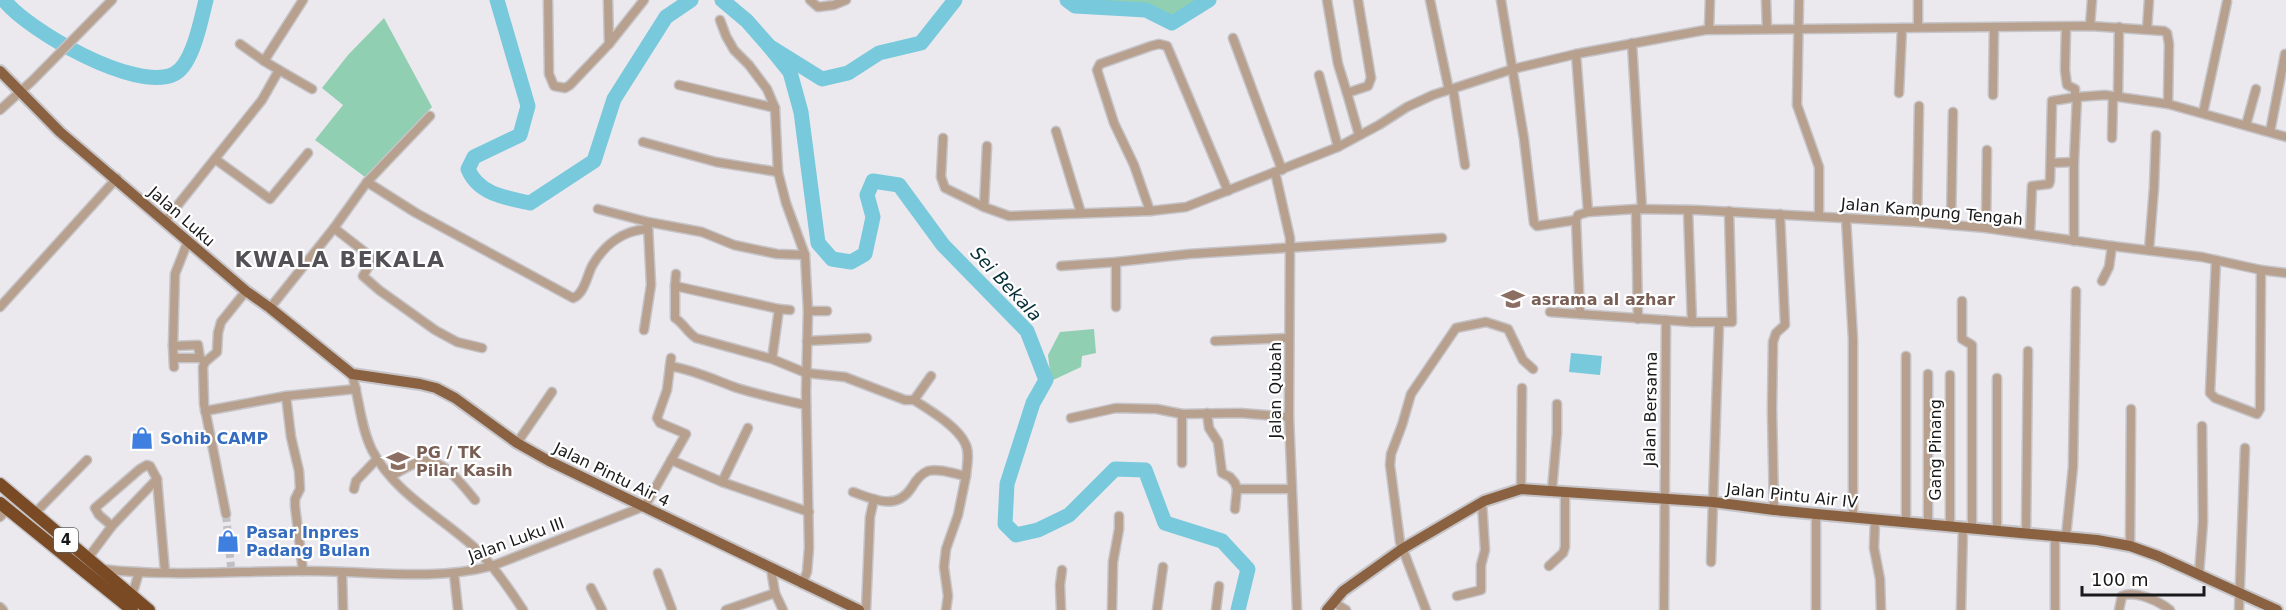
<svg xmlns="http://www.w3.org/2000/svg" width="2286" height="610" viewBox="0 0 2286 610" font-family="'DejaVu Sans',sans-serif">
  <rect width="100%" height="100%" fill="#ebe9ee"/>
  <g fill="#91cfb2">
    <polygon points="1074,0 1201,0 1172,18 1145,4"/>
    <polygon points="384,18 432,107 365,177 315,140 343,105 322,88 348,55"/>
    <polygon points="1094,329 1096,353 1082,356 1081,367 1051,381 1048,355 1060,332"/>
  </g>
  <polygon fill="#78c9dc" points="1571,353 1602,356 1600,375 1569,372"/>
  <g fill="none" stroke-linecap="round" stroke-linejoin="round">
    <g stroke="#78c9dc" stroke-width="15">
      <path d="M4,0C27,30 136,93 174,74C193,65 201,19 206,0"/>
      <path d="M497,0L528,106L520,135L474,157L468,169C478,194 506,198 530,203L594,161L614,99L666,17L691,0"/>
      <polyline points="722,0 747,21 769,46 822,79 848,73 879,53 921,43 955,0"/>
      <polyline points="1067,0 1075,6 1146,10 1172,23 1209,0"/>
      <polyline points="769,46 790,72 801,112 818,243 832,259 851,262 865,254 873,217 867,195 873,181 899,185 943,245 1027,331 1046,380 1033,403 1007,484 1005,524 1016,535 1038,530 1069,515 1115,469 1145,470 1165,523 1222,541 1248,569 1238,610"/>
    </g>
    <polyline stroke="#c1bfc4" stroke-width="8" stroke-dasharray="8 4" stroke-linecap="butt" points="226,514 231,567"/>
    <g stroke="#c5c4c8" stroke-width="11">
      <g id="minor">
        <polyline points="548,0 549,74 554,86 565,88 570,85 609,44 644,0"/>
        <polyline points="608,0 609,44"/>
        <polyline points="810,0 818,7 834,5 846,0"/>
        <polyline points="1327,0 1338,64 1347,93"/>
        <polyline points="1358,0 1371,78 1368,86 1347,93 1359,135"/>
        <polyline points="1430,0 1449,90"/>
        <polyline points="1501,0 1524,139 1534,223 1537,226 1576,220"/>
        <polyline points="1766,0 1767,28"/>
        <polyline points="1799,0 1797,105 1819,167 1819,216"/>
        <polyline points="720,20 726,36 734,50 749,65 767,89 775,108 778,172 786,203 805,255 808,311 806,392 809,548 807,572 802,584"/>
        <polyline points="2090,26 2092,0"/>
        <polyline points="1918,27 1918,0"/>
        <polyline points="2066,27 2065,70 2067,85 2075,89 2075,97"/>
        <polyline points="1709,29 1710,0"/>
        <polyline points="2147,29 2149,0"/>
        <polyline points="1233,38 1282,170"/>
        <polyline points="1632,43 1642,209"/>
        <polyline points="240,44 264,61"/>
        <polyline points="1576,54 1588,212"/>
        <polyline points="279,70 312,89"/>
        <polyline points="1319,75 1338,147"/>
        <polyline points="679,85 775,108"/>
        <polyline points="1453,89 1465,165"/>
        <polyline points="1899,93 1902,28"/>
        <polyline points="1993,95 1994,28"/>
        <polyline points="2118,97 2119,27"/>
        <polyline points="0,110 32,81 112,0"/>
        <polyline points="2203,113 2227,2"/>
        <polyline points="2246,125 2256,89"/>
        <polyline points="1056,131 1081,213"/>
        <polyline points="2270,132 2285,54"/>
        <polyline points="943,138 941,177 945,188 984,207 1009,216 1150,211 1186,207 1338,147 1379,125 1407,107 1433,95 1513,69 1576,54 1705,30 2090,26 2164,31 2167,33 2169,44 2168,104"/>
        <polyline points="2112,138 2113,97"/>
        <polyline points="643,142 716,162 778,172"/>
        <polyline points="215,159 270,199 308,153"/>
        <polyline points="2051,163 2074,162"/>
        <polyline points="1275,172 1290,238 1289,417 1297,610"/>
        <path d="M367,182L416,213L573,298C584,294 587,276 592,266C604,245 623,230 648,229"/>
        <polyline points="984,207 987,146"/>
        <polyline points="598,209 648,222 702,232 734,245 777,254 805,255"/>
        <polyline points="1636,209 1638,319"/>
        <polyline points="1688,210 1692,322"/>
        <polyline points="1150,211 1134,165 1114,123 1097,70 1100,64 1151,46 1159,44 1167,46 1228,191"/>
        <polyline points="1846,218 1853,339 1853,517"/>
        <polyline points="1576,220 1578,215 1588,212 1636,209 1697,210 1917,222 1986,228 2112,246 2202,257 2261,270 2286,273"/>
        <polyline points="1576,220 1580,314"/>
        <polyline points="165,221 262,100 279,70 264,61 303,0"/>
        <polyline points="1917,222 1919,106"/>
        <polyline points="1951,225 1953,112"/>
        <polyline points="334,228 370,256 371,262 363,276 379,290 435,330 457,342 482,348"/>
        <polyline points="1986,228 1987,150"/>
        <polyline points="2030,234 2032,186 2049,184 2050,181 2052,101 2077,97"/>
        <polyline points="2074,241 2074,162 2077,97 2105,95 2168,104 2286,137"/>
        <polyline points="2149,250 2154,188 2156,135"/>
        <polyline points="2216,260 2210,393 2215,398 2257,414 2260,409 2261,270"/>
        <polyline points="1116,262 1116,307"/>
        <polyline points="1061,266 1116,262 1189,254 1442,238"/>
        <polyline points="2102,281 2109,267 2112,246"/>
        <polyline points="675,286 676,274"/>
        <polyline points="1962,301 1962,339 1972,345 1972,527"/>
        <polyline points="0,307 117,178"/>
        <polyline points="270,308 334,228 367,182 430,116"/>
        <polyline points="779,309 790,310"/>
        <polyline points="808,311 827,311"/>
        <polyline points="1550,312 1692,322 1732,322 1729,211"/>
        <polyline points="644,330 651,285 648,225"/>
        <polyline points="807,341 867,338"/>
        <polyline points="1215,341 1289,338"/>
        <polyline points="173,346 175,274 188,241"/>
        <polyline points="178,358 200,358"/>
        <path d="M671,358L670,366C694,370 715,380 737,388C760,395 783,400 806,405"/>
        <path d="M772,359L779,309L675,286V318C684,324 687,332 696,338L772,359L806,373L845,377L905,400H914L931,376"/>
        <polyline points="174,367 173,346 198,345 200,358 205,362"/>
        <path d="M352,374C359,399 361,428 372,450C394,493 441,517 475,548C494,566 509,588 523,610"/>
        <polyline points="1950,375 1950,525"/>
        <polyline points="1997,378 1997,530"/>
        <polyline points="286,396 291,437 299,471 300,489 295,499 295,506 303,571"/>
        <polyline points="205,411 286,396 356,389"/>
        <polyline points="1207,413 1209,428 1218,442 1222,473 1230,477 1235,483 1237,489 1235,509"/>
        <polyline points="1182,414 1182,463"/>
        <polyline points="1071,418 1116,408 1157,409 1182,414 1240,413 1289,417"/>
        <polyline points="517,443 552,392"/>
        <polyline points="671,460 722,482 809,512"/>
        <path d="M391,476C401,471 412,463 422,461C443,457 463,486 475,500"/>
        <polyline points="722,482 748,428"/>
        <polyline points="354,489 356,481 377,459"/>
        <polyline points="1237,489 1291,489"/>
        <polyline points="1521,489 1522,388"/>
        <polyline points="1552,490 1557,433 1557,404"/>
        <path d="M853,492C875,500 897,511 912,487C916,480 921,474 928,471C939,468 955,474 966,476C967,465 970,452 965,443C957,426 929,410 914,400"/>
        <polyline points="1774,510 1772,409 1773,342 1776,333 1785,325 1780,214"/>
        <polyline points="34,514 87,460"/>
        <polyline points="226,514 204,404 203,367 205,362 217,352 218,333 221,322 246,291"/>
        <polyline points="0,517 7,509"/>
        <polyline points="1875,520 1874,548 1880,579 1881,610"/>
        <polyline points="1906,522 1906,356"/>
        <polyline points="1928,524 1928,374"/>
        <polyline points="112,526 99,515 95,508 140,469 147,465 150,466 157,479 165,572"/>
        <polyline points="2026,533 2028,351"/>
        <polyline points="2066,536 2073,467 2076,291"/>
        <polyline points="2130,546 2131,409"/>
        <polyline points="88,558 112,526 157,479"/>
        <polyline points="1711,562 1719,323"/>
        <polyline points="1549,566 1563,553 1565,547 1565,491"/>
        <path d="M102,569C168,577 235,571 302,571C365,570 430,582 492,566L645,506L686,434L660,423L657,418L667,390L670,366"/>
        <polyline points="342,572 343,610"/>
        <polyline points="658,573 672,610"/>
        <polyline points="454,574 458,610"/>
        <polyline points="2199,574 2203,522 2202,426"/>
        <polyline points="591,588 602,610"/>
        <polyline points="775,593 783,610"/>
        <polyline points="132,596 139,572"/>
        <polyline points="1457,596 1481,590 1481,565 1485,550 1482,502"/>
        <polyline points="1333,602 1346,610"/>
        <polyline points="0,607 3,610"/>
        <polyline points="726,610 775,593 771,569"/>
        <polyline points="866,610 870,517 874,499"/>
        <polyline points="946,610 948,596 944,567 946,549 958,515 966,476"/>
        <polyline points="1061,610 1060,585 1062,570"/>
        <polyline points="1112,610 1113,562 1119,529 1119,516"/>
        <polyline points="1157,610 1163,567"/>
        <polyline points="1216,610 1219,586"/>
        <polyline points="1426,610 1400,542 1390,465 1391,454 1402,425 1411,394 1456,328 1486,322 1508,329 1523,360 1533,369"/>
        <polyline points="1664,610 1666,320"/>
        <polyline points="1816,610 1816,514"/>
        <polyline points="1961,610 1963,527"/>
        <polyline points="2055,610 2055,536"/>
        <path d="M2119,610L2122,596C2135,590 2159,601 2170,610"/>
        <polyline points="2239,610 2245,448"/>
      </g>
    </g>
    <g stroke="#c5c4c8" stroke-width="14">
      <g id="major">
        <polyline points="0,71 60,132 246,291 270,308 352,374 420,384 436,388 455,398 517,443 549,461 859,610"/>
        <polyline points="1327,610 1343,591 1402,549 1484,501 1521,489 1713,502 1774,510 2097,540 2130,546 2158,556 2277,610"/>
      </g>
    </g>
    <g stroke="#c5c4c8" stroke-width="15">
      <g id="highway">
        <polyline points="0,484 149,610"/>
        <polyline points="0,503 132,610"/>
      </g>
    </g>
    <use href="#minor" stroke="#b8a08e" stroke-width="8"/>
    <use href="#major" stroke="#8a6141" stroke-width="10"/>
    <use href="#highway" stroke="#794a23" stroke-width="12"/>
  </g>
  <defs>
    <g id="school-bare" transform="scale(1.8)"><path d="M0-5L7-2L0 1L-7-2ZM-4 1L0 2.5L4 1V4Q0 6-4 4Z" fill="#8d6e63" stroke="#fff" stroke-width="2.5" paint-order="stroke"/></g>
    <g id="shop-bare" transform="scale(1.8)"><path d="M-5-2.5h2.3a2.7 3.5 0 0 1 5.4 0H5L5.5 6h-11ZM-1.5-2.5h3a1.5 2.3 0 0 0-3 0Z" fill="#3f7fe0" stroke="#fff" stroke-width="2.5" paint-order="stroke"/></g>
  </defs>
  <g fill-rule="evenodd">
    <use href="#school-bare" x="1513" y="299"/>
    <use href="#shop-bare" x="142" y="438"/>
    <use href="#school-bare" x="398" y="461"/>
    <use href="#shop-bare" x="228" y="541"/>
  </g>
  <g text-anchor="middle" stroke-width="4.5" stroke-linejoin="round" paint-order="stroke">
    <rect fill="#fff" stroke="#5e5e5f" stroke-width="1.5" x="54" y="528" width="24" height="24" rx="4.5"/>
    <g font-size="15" font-weight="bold" fill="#19191a">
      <text x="66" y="545">4</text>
    </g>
    <g font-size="16" fill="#19191a" stroke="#fff">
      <text transform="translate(1932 211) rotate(5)" y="6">Jalan Kampung Tengah</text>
      <text transform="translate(182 216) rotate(41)" y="6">Jalan Luku</text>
      <text transform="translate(1275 390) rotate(-90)" y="6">Jalan Qubah</text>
      <text transform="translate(1650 409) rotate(-89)" y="6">Jalan Bersama</text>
      <text transform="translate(1935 450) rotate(-90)" y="6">Gang Pinang</text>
      <text transform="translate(612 474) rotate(26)" y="6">Jalan Pintu Air 4</text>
      <text transform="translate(1792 495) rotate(6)" y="6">Jalan Pintu Air IV</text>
      <text transform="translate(516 539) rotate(-20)" y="6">Jalan Luku III</text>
    </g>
    <g font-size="16" font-weight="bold" fill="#785e54" stroke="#fff" text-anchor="start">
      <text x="1531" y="305">asrama al azhar</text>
      <text x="416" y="458">PG / TK<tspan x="416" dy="18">Pilar Kasih</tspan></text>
    </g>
    <g font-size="16" font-weight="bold" fill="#366cbe" stroke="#fff" text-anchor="start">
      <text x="160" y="444">Sohib CAMP</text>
      <text x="246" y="538">Pasar Inpres<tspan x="246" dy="18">Padang Bulan</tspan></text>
    </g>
    <g font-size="18" font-style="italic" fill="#062f37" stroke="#fff">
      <text transform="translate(1006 284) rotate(47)" y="6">Sei Bekala</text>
    </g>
    <g font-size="22" font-weight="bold" letter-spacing="1.5" fill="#535155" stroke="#fff">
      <text x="340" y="267">KWALA BEKALA</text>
    </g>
  </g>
  <path d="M2082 586v9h122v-9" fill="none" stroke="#19191a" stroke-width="3"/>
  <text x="2091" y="586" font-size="18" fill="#19191a" stroke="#ffffff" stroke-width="4.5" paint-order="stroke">100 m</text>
</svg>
